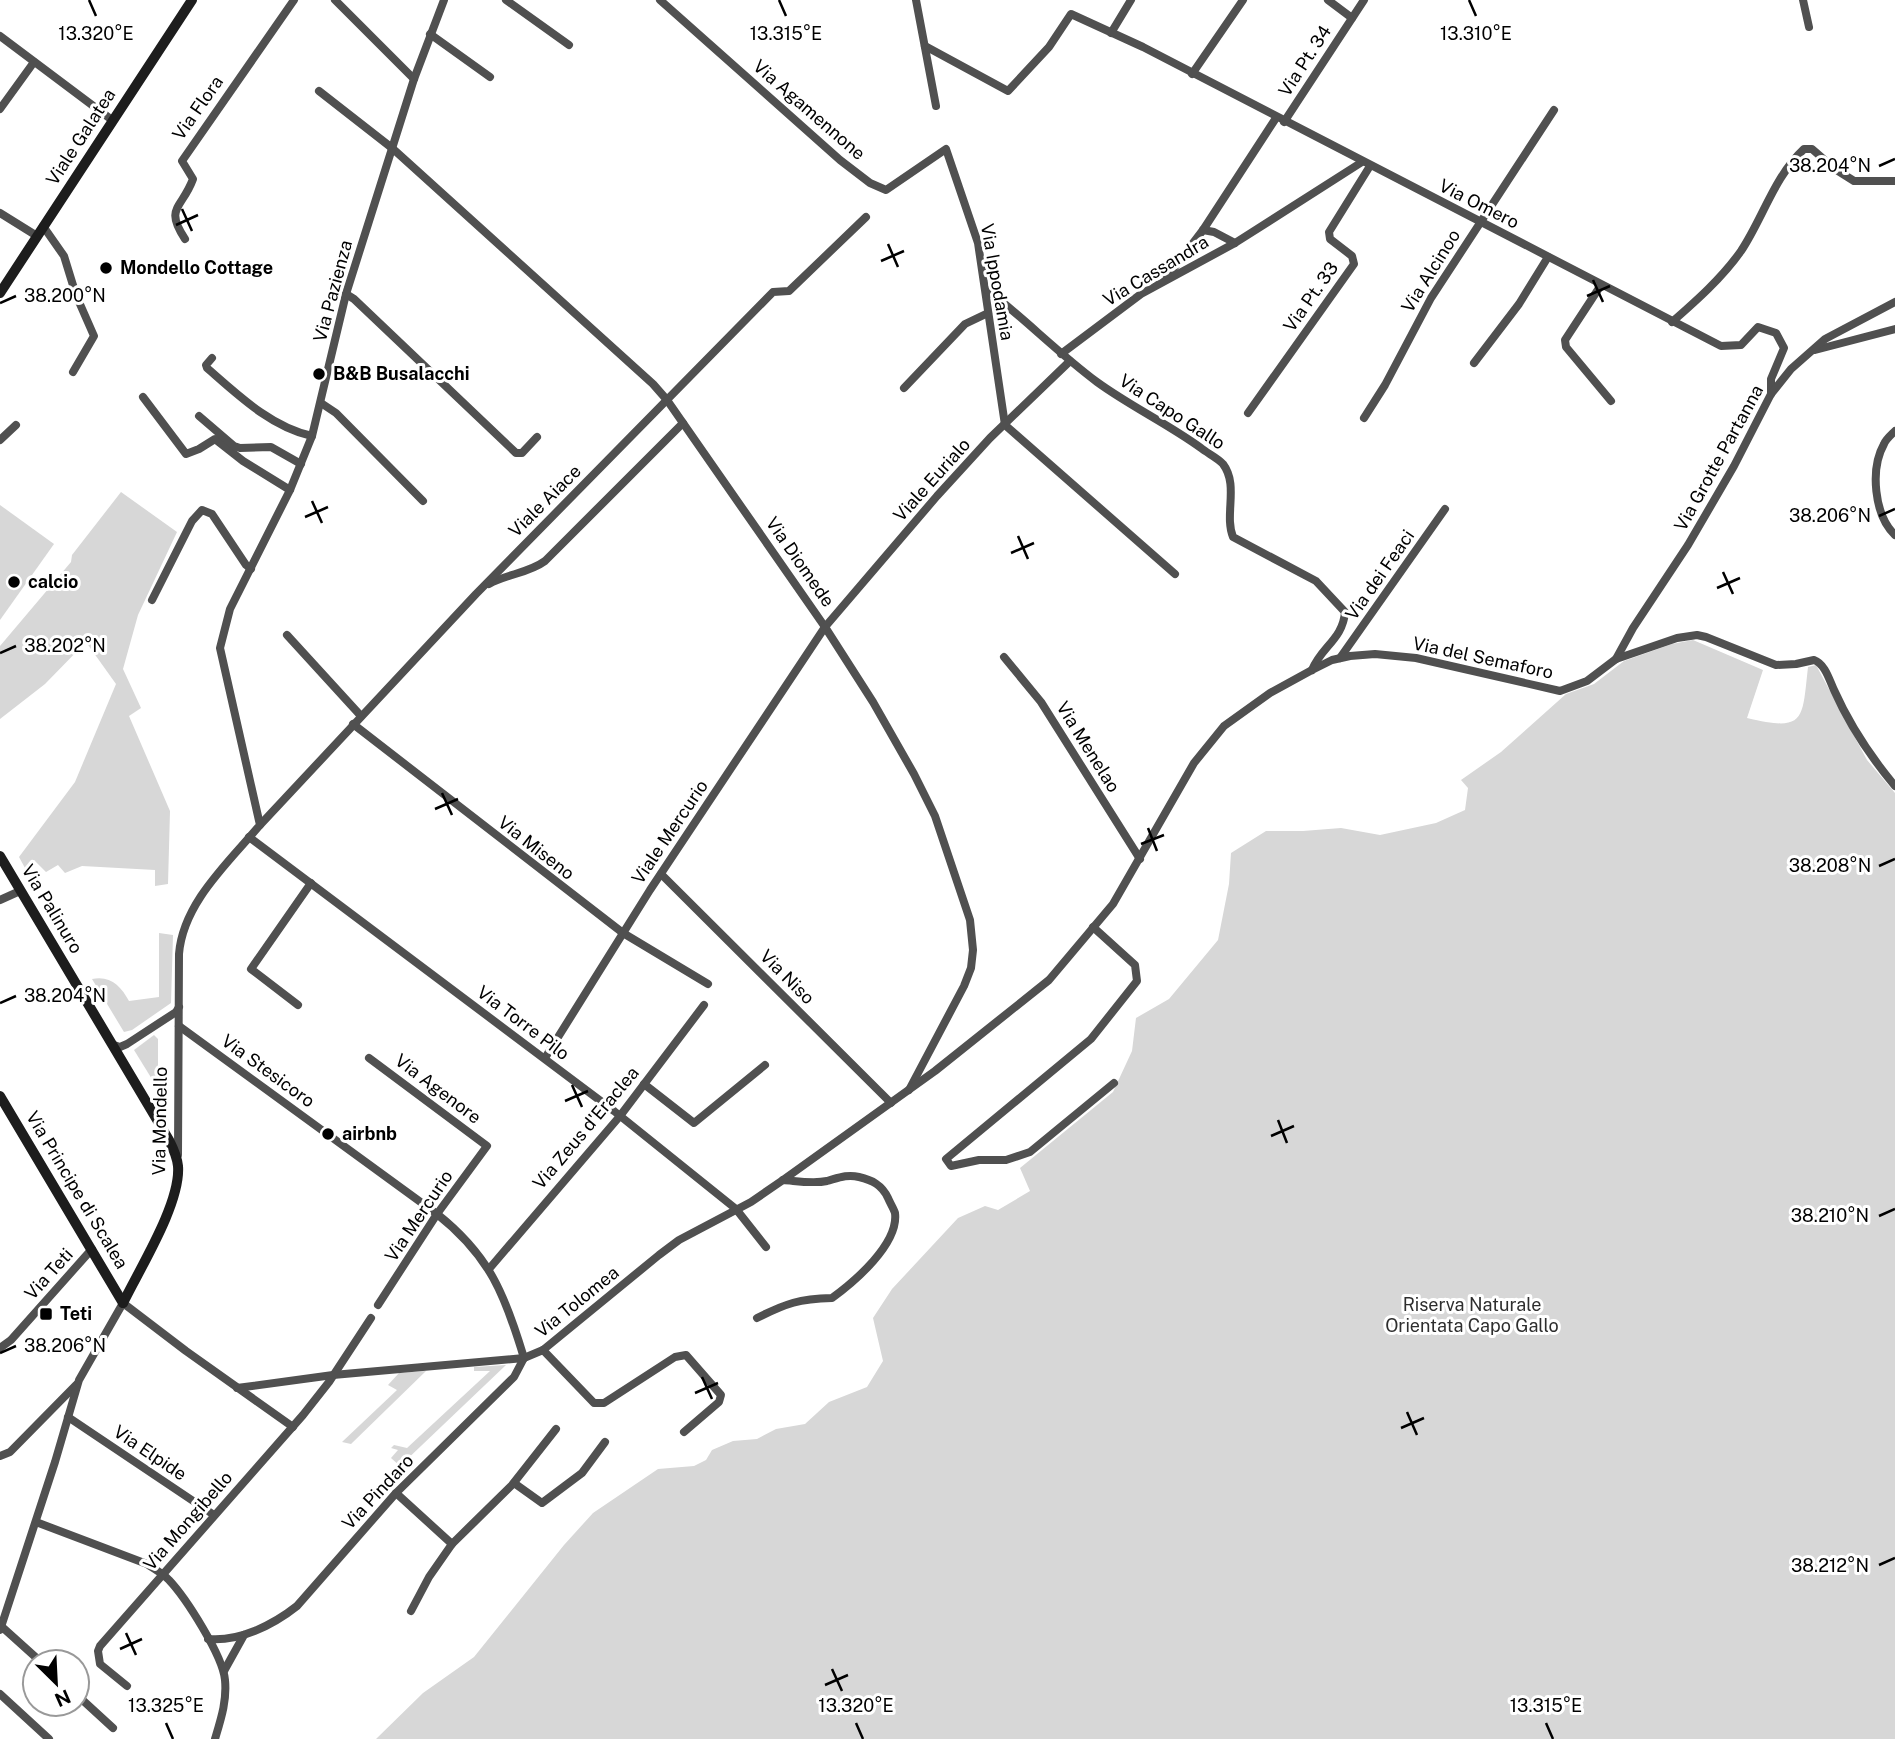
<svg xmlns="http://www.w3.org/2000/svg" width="1895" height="1739" viewBox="0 0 1895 1739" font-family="'Public Sans',sans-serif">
  <rect width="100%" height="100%" fill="#fff"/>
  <g fill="#d7d7d7">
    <polygon points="121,492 177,532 138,615 123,669 141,708 129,716 170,811 168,884 155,886 155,870 82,866 65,873 58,865 46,872 34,860 25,868 19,857 75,782 116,684 86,642 45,684 0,719 0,646 71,562 72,555"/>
    <polygon points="0,505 54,544 0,620"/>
    <path d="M1693,640L1763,670L1747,718C1806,732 1802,720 1808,667L1816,665L1867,760L1895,793V1739H376L423,1693L474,1657L564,1545L593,1513L658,1469L694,1466L706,1460L712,1450L733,1441L757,1439L776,1429L805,1424L829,1402L867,1387L883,1361L873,1318L892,1289L958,1218L985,1206L998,1210L1030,1191L1020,1168L1113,1092L1132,1051L1136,1018L1169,999L1218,940L1229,884L1231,853L1266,831H1303L1341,828L1380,835L1436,823L1465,810L1468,788L1461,780L1501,752L1566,694L1594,684L1624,661L1672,644Z"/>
    <path d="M159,933L173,935L171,1003L132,1030L124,1032L92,979C110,975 121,986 129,1001L159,997Z"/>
    <polygon points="154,1035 158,1039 158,1082 155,1084 134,1050"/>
    <polygon points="506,1365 400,1466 391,1458 398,1450 391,1448 394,1445 407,1448 490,1371 474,1371 474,1367"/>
    <polygon points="426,1371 351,1444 342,1442 397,1390 388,1385 399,1373"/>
  </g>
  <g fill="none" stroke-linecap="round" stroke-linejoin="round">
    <g stroke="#505050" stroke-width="8">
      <polyline points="335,0 414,79"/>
      <polyline points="506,0 569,45"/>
      <polyline points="660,0 840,160 870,183 886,190 946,149 978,243 1005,425 1175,574"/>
      <polyline points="916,0 936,106"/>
      <polyline points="1328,0 1352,18"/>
      <polyline points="1803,0 1809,27"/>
      <polyline points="1111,33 1131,0"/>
      <polyline points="430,34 490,77"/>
      <polyline points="0,36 112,120"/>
      <polyline points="925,46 1008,91 1049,47 1071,14 1143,47 1721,346 1741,345 1758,327 1776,333 1784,348 1771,379 1771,394"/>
      <polyline points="1192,74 1243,0"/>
      <polyline points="319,91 392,148 653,384 667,400 825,627 873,702 914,774 935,816 970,920 973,950 971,968 964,986 909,1090"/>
      <polyline points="0,109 34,62"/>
      <polyline points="1284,122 1364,0"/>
      <polyline points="0,213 37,236"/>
      <polyline points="43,226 64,256 76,295 94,336 73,372"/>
      <polyline points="1203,230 1214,232 1235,243"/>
      <path d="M185,239C164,207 182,209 193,179L182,161L294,0"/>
      <polyline points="1167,277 1203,230 1276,118"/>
      <polyline points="1601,285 1565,340 1566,347 1611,401"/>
      <path d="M986,289C1024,318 1058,353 1097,382C1130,406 1168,424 1201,448C1207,453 1218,458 1223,464C1239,485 1224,515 1233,537L1316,581L1345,612C1343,639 1321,647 1312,670"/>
      <polyline points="346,294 354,299 516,453 522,453 537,437"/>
      <path d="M1672,322C1696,301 1722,278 1741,251C1763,218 1774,177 1804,149H1812L1835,169L1854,181H1895"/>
      <polyline points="1815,350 1895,329"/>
      <polyline points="1061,354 1141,294 1235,243 1362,162"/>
      <path d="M212,358L206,365L207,368C238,395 271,427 312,436"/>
      <polyline points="1474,363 1519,304 1548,257"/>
      <polyline points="904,388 965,324 988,313"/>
      <polyline points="143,397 186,454 199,449 215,439 243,461 290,490"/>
      <polyline points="321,403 336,413 423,501"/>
      <polyline points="1248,413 1354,264 1352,256 1330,239 1329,232 1370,166"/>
      <polyline points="199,416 234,446 240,448 271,447 301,464"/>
      <polyline points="1364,418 1385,385 1431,298 1554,110"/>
      <path d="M1895,431C1891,435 1886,439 1884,444C1870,469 1874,515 1895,535"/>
      <polyline points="0,440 16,425"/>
      <path d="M489,584C507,574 529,573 545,561L683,423"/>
      <polyline points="152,600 192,521 202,510 212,514 246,565 251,569"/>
      <polyline points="287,635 361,716"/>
      <polyline points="1004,657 1041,702 1140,859"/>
      <polyline points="1340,658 1445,509"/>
      <polyline points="1616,659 1633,628 1688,545 1734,466 1771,394 1791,369 1825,339 1895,302"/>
      <polyline points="353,724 623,933 708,984"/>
      <polyline points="260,825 476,594 773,292 789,291 866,217"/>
      <polyline points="249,837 614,1111 736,1209 766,1247"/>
      <polyline points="661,874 891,1103"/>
      <polyline points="0,900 20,891"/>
      <polyline points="1093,927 1135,965 1137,981 1091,1039 946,1159 951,1166 979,1160 1006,1160 1030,1152 1114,1083"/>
      <polyline points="298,1005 251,969 311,883"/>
      <path d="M179,1026L437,1214C490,1256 505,1295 524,1358"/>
      <polyline points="114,1045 120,1047 127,1044 176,1012 179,1007"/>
      <polyline points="369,1058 487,1146 437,1214 378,1305"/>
      <polyline points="545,1058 650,890 825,627 937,496 990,438 1070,361"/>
      <polyline points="644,1084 694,1123 765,1065"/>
      <path d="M178,1155L179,954C183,903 228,863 260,825L220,648L230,609L290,490L312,436L346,294L414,79L444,0"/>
      <polyline points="489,1269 620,1116 704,1005"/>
      <path d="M757,1318C787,1303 799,1299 832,1298C854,1282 899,1244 895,1213C894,1209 890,1203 888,1198C882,1185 872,1180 859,1177C847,1174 838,1178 827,1181C813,1184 797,1181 783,1180"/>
      <polyline points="0,1348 11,1340 92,1249"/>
      <polyline points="543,1350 594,1403 604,1403 675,1357 686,1355 721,1395 719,1402 684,1432"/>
      <path d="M237,1388L333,1375L524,1358L543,1350L659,1255L679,1240L751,1202L783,1180L935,1071L1049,980L1113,904L1194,763L1224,726L1270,693L1312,670L1332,660L1350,656L1375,654L1416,658L1560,691L1587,681L1616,659L1677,638L1697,635L1706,637L1776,665L1796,664L1814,660C1825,664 1829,679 1834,690C1850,726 1870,756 1895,786"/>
      <polyline points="68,1417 214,1515"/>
      <polyline points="0,1456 10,1452 76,1385"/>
      <polyline points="514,1483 542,1503 582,1473 605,1442"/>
      <polyline points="396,1493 452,1544"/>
      <path d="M36,1522L147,1564C154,1569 162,1573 169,1580C186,1598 223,1656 225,1680C227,1701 221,1719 215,1739"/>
      <polyline points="411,1611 429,1577 452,1544 512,1485 556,1429"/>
      <polyline points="1,1626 41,1662"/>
      <polyline points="0,1630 55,1462 79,1380 123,1303 186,1351 293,1427"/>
      <path d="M208,1639C239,1642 273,1625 297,1606L396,1493L514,1377L524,1358"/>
      <polyline points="224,1671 244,1635"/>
      <polyline points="127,1686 100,1664 98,1651 100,1646 303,1415 329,1382 371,1318"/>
      <polyline points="0,1694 49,1739"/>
      <polyline points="77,1695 113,1728"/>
    </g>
    <g stroke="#1d1d1d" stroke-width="10">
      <polyline points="0,293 192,0"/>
      <path d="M0,856L169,1140C173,1148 177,1156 178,1166C181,1203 140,1268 123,1303"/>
      <polyline points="0,1096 123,1303"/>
    </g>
  </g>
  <path fill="none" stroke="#000" stroke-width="2.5" d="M89,0L96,16M779,0L786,16M1469,0L1476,16M1879,166L1895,159M182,209L192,231M176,225L198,215M888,244L898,267M881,261L904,251M1593,280L1603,302M1587,296L1610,286M0,303L16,296M312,501L322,523M1879,516L1895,509M305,517L328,507M1018,536L1028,559M1011,553L1034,543M1723,572L1733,594M1717,588L1740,578M0,653L16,646M442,793L452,815M435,809L458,799M1148,828L1157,851M1141,844L1164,835M1879,866L1895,859M0,1003L16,996M572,1085L582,1107M565,1101L588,1091M1278,1120L1287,1143M1271,1136L1294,1126M1879,1216L1895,1209M0,1353L16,1346M702,1377L712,1399M695,1393L718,1383M1407,1412L1417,1435M1401,1428L1424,1418M1879,1565L1895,1558M126,1633L136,1655M120,1649L142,1639M832,1669L842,1691M825,1685L848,1675M166,1723L173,1739M856,1723L863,1739M1546,1723L1553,1739"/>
  <g fill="#000" stroke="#fff" stroke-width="2.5">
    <circle cx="106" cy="268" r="7"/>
    <circle cx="319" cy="374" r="7"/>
    <circle cx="14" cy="582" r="7"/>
    <circle cx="328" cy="1134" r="7"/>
    <rect x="39" y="1307" width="14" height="14" rx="3.5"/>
  </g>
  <g text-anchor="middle" stroke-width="6" stroke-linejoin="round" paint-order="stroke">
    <g font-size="18" fill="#000" stroke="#fff">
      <text transform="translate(1305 61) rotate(-57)" y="6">Via Pt. 34</text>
      <text transform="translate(198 108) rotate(-55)" y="6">Via Flora</text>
      <text transform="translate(809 110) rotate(41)" y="6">Via Agamennone</text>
      <text transform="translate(81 137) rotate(-57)" y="6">Viale Galatea</text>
      <text transform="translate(1479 204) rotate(27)" y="6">Via Omero</text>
      <text transform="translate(1156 271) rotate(-31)" y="6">Via Cassandra</text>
      <text transform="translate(1431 271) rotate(-58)" y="6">Via Alcinoo</text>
      <text transform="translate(997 282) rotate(80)" y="6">Via Ippodamia</text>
      <text transform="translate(333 291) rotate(-75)" y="6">Via Pazienza</text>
      <text transform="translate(1311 297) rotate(-55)" y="6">Via Pt. 33</text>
      <text transform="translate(1172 412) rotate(33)" y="6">Via Capo Gallo</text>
      <text transform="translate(1719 458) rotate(-61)" y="6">Via Grotte Partanna</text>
      <text transform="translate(932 480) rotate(-48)" y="6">Viale Eurialo</text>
      <text transform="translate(545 501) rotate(-45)" y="6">Viale Aiace</text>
      <text transform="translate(800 562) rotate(55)" y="6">Via Diomede</text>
      <text transform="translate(1380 575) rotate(-55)" y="6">Via dei Feaci</text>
      <text transform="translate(1483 658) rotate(12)" y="6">Via del Semaforo</text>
      <text transform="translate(1088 747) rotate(58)" y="6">Via Menelao</text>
      <text transform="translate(670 832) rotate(-56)" y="6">Viale Mercurio</text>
      <text transform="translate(536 848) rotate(38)" y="6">Via Miseno</text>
      <text transform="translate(52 909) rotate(59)" y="6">Via Palinuro</text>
      <text transform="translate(787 977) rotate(45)" y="6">Via Niso</text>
      <text transform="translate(523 1023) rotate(37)" y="6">Via Torre Pilo</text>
      <text transform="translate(268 1071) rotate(36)" y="6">Via Stesicoro</text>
      <text transform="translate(438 1089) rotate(37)" y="6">Via Agenore</text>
      <text transform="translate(160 1121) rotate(-89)" y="6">Via Mondello</text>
      <text transform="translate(586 1128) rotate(-50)" y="6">Via Zeus d'Eraclea</text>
      <text transform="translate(77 1190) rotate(59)" y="6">Via Principe di Scalea</text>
      <text transform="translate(419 1216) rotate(-56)" y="6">Via Mercurio</text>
      <text transform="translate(49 1274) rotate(-48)" y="6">Via Teti</text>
      <text transform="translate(577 1302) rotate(-39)" y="6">Via Tolomea</text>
      <text transform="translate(150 1453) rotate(34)" y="6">Via Elpide</text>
      <text transform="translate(378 1492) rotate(-47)" y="6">Via Pindaro</text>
      <text transform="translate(188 1521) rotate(-49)" y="6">Via Mongibello</text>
    </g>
    <g font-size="18" font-weight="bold" fill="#000" stroke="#fff" text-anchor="start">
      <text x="120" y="274">Mondello Cottage</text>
      <text x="333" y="380">B&amp;B Busalacchi</text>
      <text x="28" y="588">calcio</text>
      <text x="342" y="1140">airbnb</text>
      <text x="60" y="1320">Teti</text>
    </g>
    <g font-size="18" fill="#2e2e2e" stroke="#fff">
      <text x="1472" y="1311">Riserva Naturale<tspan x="1472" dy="21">Orientata Capo Gallo</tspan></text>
    </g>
  </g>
  <g font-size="18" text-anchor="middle" fill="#000" stroke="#fff" stroke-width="6" stroke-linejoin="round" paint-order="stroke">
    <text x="96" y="40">13.320°E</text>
    <text x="786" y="40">13.315°E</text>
    <text x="1476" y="40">13.310°E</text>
    <text x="1830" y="172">38.204°N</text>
    <text x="65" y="302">38.200°N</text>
    <text x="1830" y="522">38.206°N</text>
    <text x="65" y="652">38.202°N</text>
    <text x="1830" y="872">38.208°N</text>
    <text x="65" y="1002">38.204°N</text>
    <text x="1830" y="1222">38.210°N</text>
    <text x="65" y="1352">38.206°N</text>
    <text x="1830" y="1572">38.212°N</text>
    <text x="166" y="1712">13.325°E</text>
    <text x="856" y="1712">13.320°E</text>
    <text x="1546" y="1712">13.315°E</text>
  </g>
  <g transform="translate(56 1683) rotate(156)"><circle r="33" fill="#ffffff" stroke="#999999" stroke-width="2"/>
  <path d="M0-5L12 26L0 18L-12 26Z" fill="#000000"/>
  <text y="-10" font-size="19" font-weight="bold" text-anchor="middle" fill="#000000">N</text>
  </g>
</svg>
